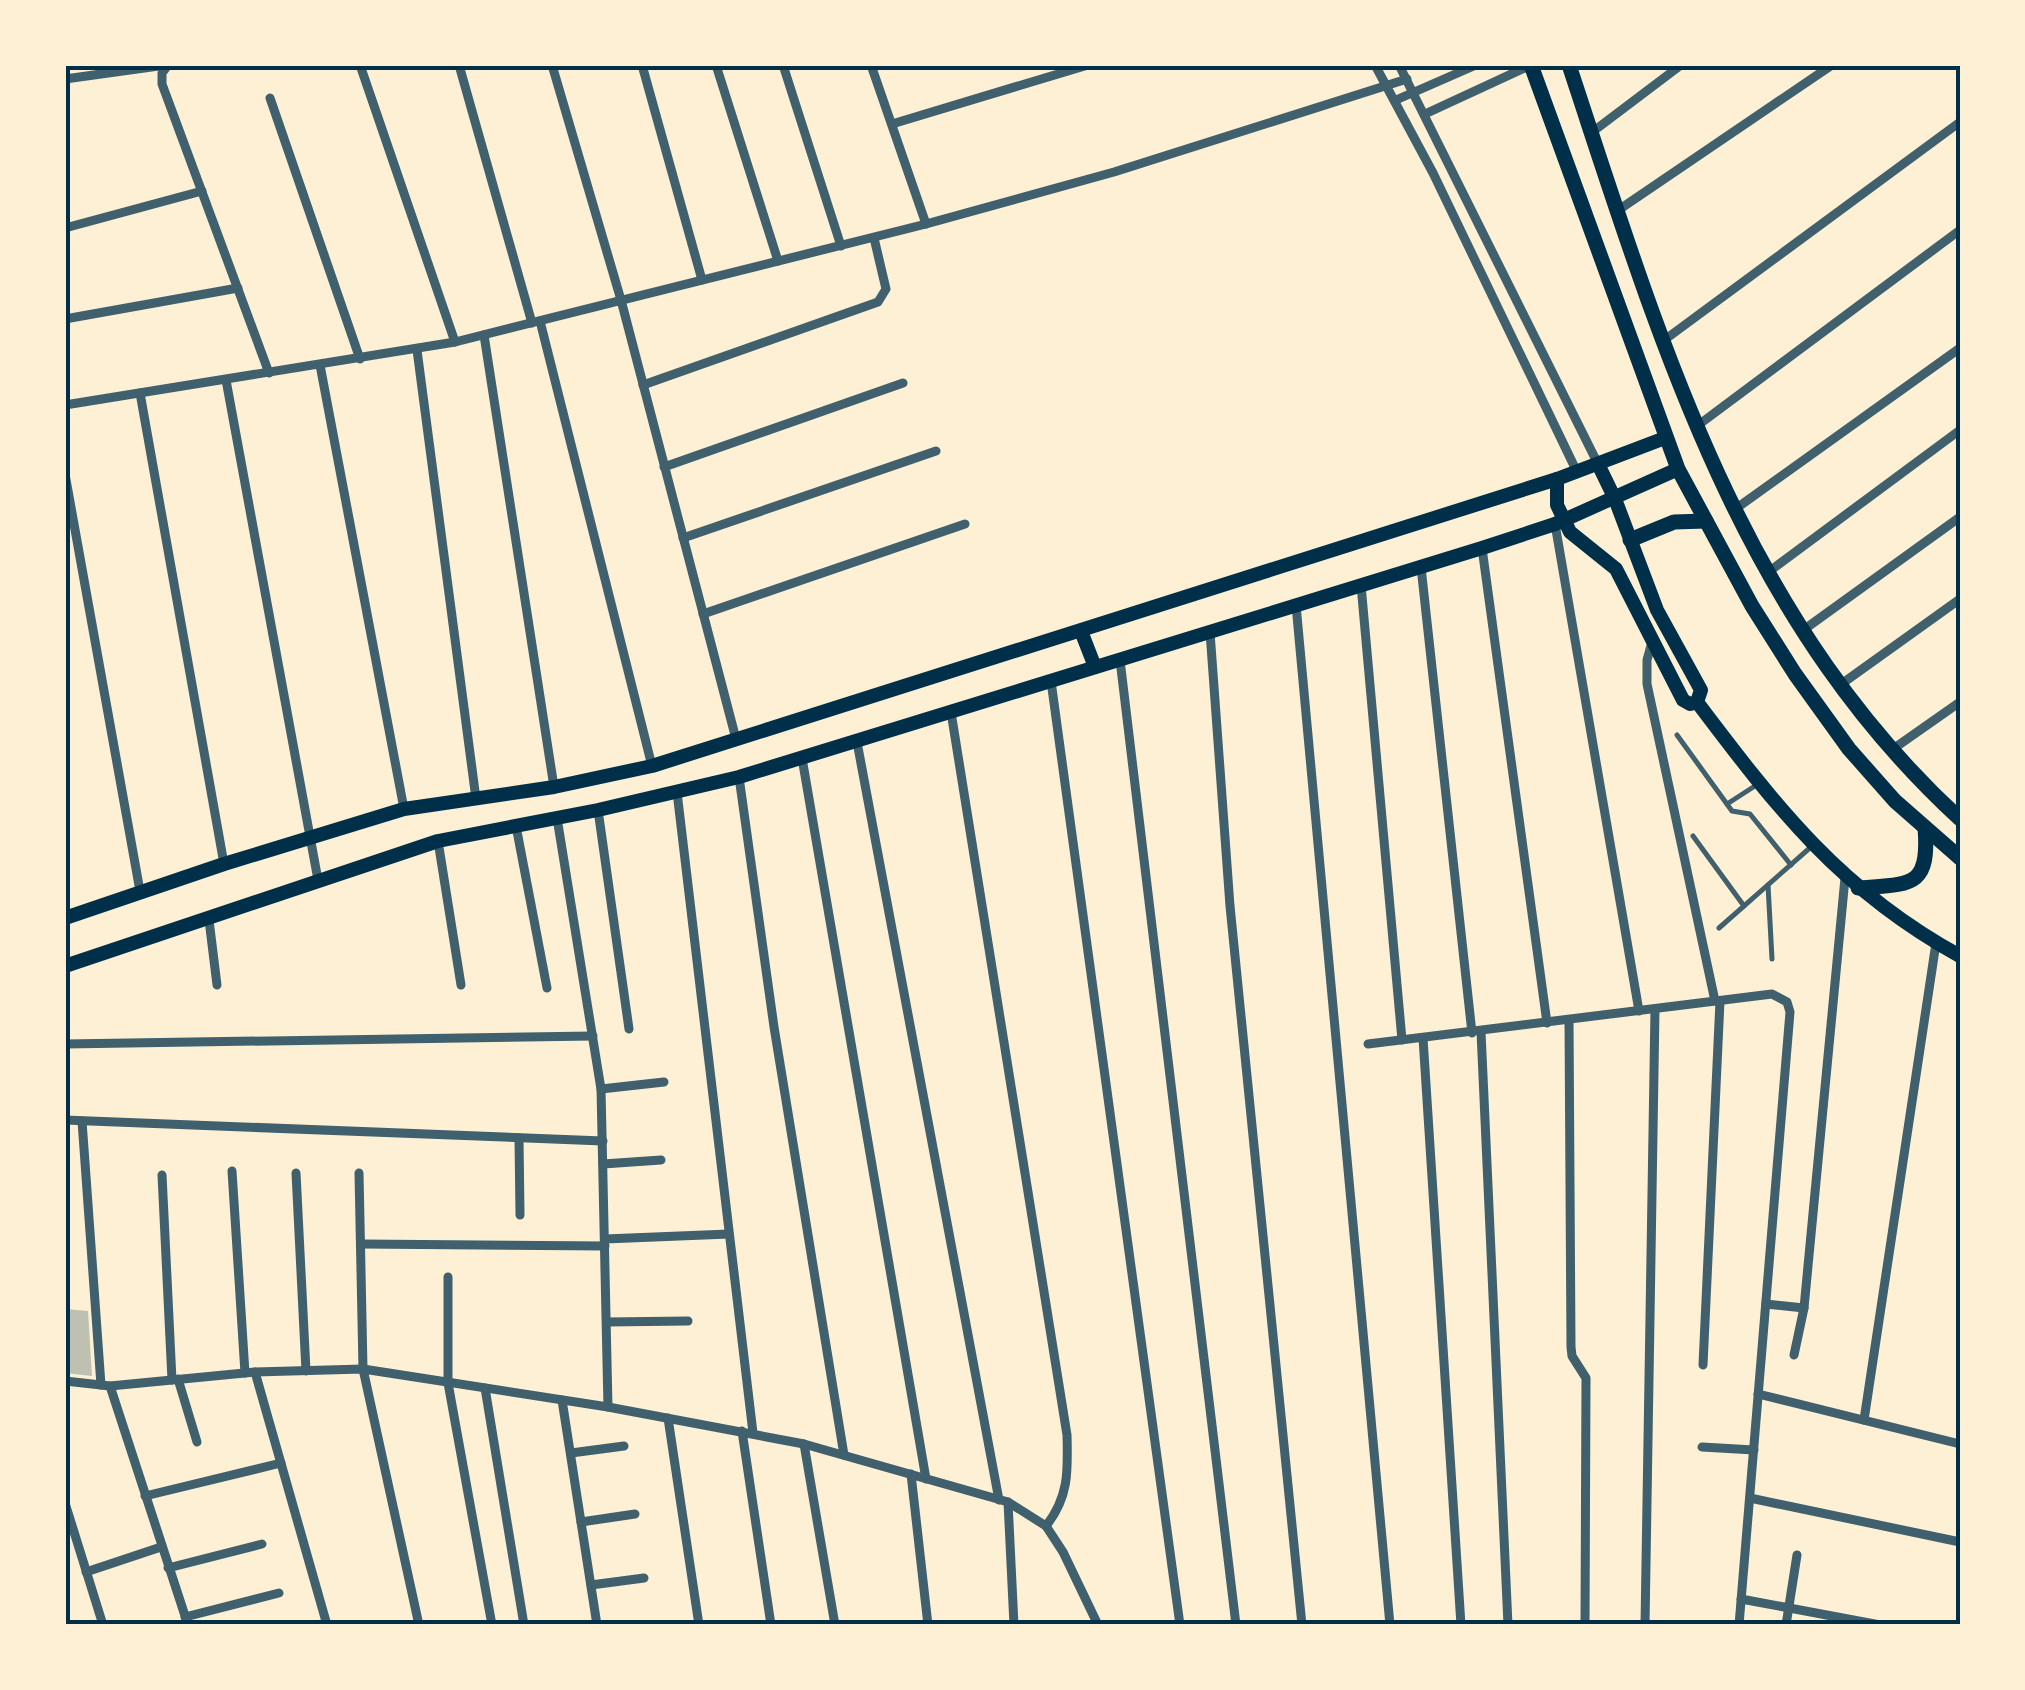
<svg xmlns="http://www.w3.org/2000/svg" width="2025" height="1690" viewBox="0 0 2025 1690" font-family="'Varela Round',sans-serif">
  <rect width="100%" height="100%" fill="#fdf0d5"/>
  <polygon fill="#bec0b2" points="65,1309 88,1311 92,1376 65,1373"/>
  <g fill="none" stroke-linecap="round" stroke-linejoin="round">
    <g stroke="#3f606c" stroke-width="5">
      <polyline points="1677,735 1732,811 1750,814 1791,865"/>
      <polyline points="1727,804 1758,784"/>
      <polyline points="1693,836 1744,906"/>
      <polyline points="1768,885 1772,959"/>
      <polyline points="1719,928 1812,846"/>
    </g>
    <g stroke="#3f606c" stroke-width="9">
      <polyline points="168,65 162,73 162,84 269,373"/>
      <polyline points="360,65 455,342"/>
      <polyline points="459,65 532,323"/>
      <polyline points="552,65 621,300 736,739"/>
      <polyline points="642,65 702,280"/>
      <polyline points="716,65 778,261"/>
      <polyline points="783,65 841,246"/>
      <polyline points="871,65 926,224"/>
      <polyline points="1375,65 1433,173 1577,472"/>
      <polyline points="1399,65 1598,464"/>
      <polyline points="65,79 166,65"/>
      <polyline points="270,98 360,359"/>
      <polyline points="1396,100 1476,65"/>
      <polyline points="1425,114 1531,65"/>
      <polyline points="892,124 1088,65"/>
      <polyline points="1591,133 1681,65"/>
      <polyline points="1617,211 1832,65"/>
      <polyline points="65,228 202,191"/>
      <polyline points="65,319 238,288"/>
      <polyline points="540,321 652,766"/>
      <polyline points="484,335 554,787"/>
      <polyline points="1663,341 1960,122"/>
      <polyline points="417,350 476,799"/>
      <polyline points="320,365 404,809"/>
      <polyline points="226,380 318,880"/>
      <polyline points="643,385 878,302 886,289 874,238"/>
      <polyline points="140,393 224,864"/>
      <polyline points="65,405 455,342 926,224 1114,172 1407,79"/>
      <polyline points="1697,426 1960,230"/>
      <polyline points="664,467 903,383"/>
      <polyline points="65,474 140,891"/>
      <polyline points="1734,510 1960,348"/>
      <polyline points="1555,524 1639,1011"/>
      <polyline points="683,538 936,451"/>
      <polyline points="1482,548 1547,1023"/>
      <polyline points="1421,567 1472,1033"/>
      <polyline points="1767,573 1960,430"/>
      <polyline points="1361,585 1402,1040"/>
      <polyline points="1296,605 1390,1625"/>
      <polyline points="703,614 965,524"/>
      <polyline points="1802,631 1960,517"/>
      <polyline points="1210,632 1230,906 1302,1625"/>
      <polyline points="1652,642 1647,660 1647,684 1715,1001"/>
      <polyline points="1120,660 1236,1625"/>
      <polyline points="1051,681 1180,1625"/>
      <polyline points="1840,685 1960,599"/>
      <path d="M951,712L1067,1435C1068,1471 1069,1497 1046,1526"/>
      <polyline points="857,742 999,1500"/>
      <polyline points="1893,749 1960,702"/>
      <polyline points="802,758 926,1479"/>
      <polyline points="739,777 774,1027 844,1455"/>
      <polyline points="677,792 753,1433"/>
      <polyline points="598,810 629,1029"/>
      <polyline points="557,818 601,1089 608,1407"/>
      <polyline points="516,826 547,988"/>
      <polyline points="438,841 461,985"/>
      <polyline points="209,920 217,985"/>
      <polyline points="1569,1020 1571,1347 1572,1356 1586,1378 1585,1625"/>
      <polyline points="1481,1032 1508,1625"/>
      <polyline points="1423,1038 1461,1625"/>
      <polyline points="65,1044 593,1036"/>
      <polyline points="1368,1044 1772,994 1787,1002 1790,1012 1739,1625"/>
      <polyline points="601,1089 664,1082"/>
      <polyline points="65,1120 603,1141"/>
      <polyline points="82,1121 101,1385"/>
      <polyline points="519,1138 520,1215"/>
      <polyline points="603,1164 661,1160"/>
      <polyline points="232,1171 245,1373"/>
      <polyline points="296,1173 306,1371"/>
      <polyline points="359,1173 363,1369 419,1625"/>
      <polyline points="162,1175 172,1380"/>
      <polyline points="605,1239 729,1234"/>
      <polyline points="361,1244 605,1246"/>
      <polyline points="448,1277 448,1383 492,1625"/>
      <polyline points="1766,1304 1804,1308"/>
      <polyline points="607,1322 688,1321"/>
      <polyline points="1794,1355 1804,1308 1845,878"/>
      <polyline points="1703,1365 1720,1001"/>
      <polyline points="255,1372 327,1625"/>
      <polyline points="178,1379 197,1442"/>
      <polyline points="65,1381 110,1386 255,1372 363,1369 608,1407 804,1444 1008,1502 1046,1526 1063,1552 1098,1625"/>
      <polyline points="110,1386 188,1625"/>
      <polyline points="485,1388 524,1625"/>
      <polyline points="1758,1394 1960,1444"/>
      <polyline points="562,1400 597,1625"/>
      <polyline points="668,1418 699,1625"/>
      <polyline points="1864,1420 1936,943"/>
      <polyline points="742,1431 771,1625"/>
      <polyline points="804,1444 835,1625"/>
      <polyline points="1702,1447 1754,1450"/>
      <polyline points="571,1453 624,1446"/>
      <polyline points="911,1474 928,1625"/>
      <polyline points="145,1496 281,1463"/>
      <polyline points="1750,1498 1960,1542"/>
      <polyline points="1008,1502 1014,1625"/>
      <polyline points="65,1503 103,1625"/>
      <polyline points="581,1522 635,1514"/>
      <polyline points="168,1568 262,1544"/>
      <polyline points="86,1572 161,1547"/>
      <polyline points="591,1585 644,1578"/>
      <polyline points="1741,1599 1880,1625"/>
      <polyline points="185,1617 279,1593"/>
      <polyline points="1645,1625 1655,1009"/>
      <polyline points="1786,1625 1797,1555"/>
    </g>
    <g stroke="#003049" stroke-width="14">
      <path d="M1598,464L1615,499L1657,610L1701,690L1697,702C1777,808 1841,891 1960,956"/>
      <polyline points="1557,479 1557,505 1570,532 1616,569 1683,700 1690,704 1697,702"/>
      <polyline points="1081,631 1095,667"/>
      <polyline points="65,918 224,864 404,809 554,787 652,766 1557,479 1665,438"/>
      <polyline points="65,966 438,841 598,810 739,777 1482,548 1555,524 1678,469"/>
    </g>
    <g stroke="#003049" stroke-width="15">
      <polyline points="1531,65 1678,469 1752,606 1795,674 1849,749 1895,801 1960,858"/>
      <path d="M1569,65C1660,340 1739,616 1960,819"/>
      <polyline points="1630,540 1674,522 1706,521"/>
      <path d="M1858,888C1911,884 1930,888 1925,828"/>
    </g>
  </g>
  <rect width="2025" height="1690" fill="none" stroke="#fdf0d5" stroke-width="135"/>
  <rect x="68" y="68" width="1890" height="1554" fill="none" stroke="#003049" stroke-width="4"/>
</svg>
